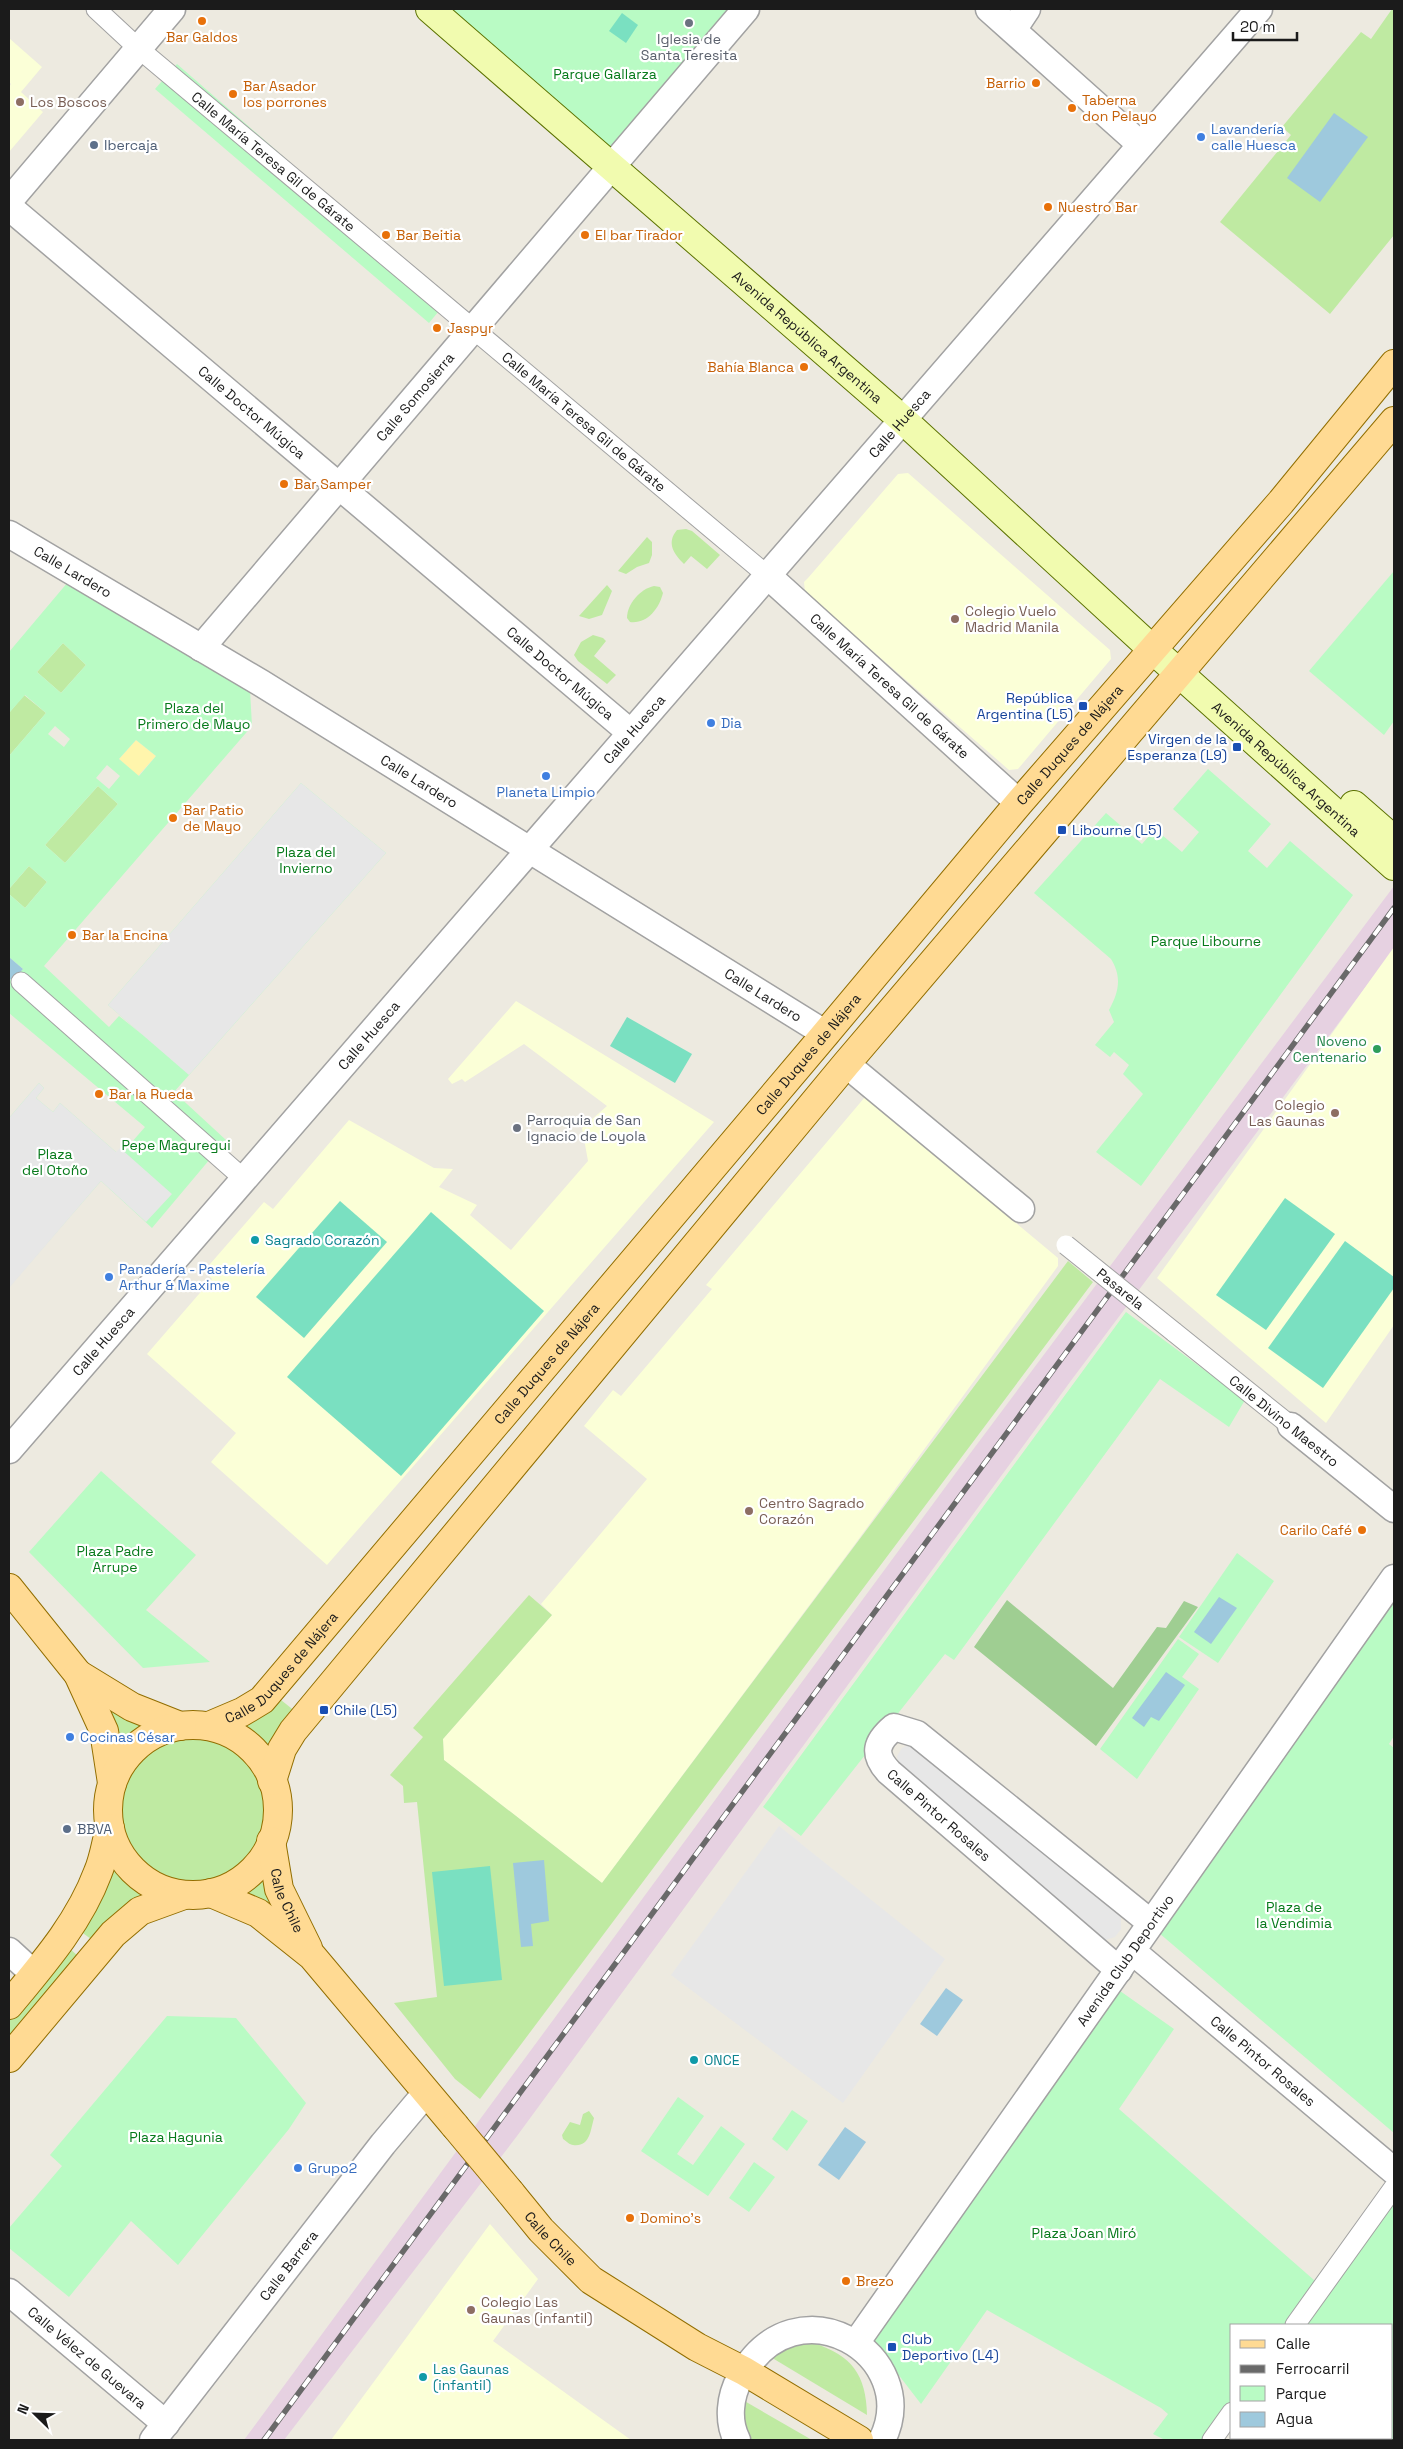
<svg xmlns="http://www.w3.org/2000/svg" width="1403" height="2449" viewBox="0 0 1403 2449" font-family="'Space Grotesk',sans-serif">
  <rect width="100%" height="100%" fill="#edeae0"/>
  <polygon fill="#e6d1e1" points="1394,886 1394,949 1070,1382 517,2136 284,2440 244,2440 969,1455"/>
  <g fill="#fbffd7">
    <polygon points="9,38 42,67 21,92 43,112 9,152 9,87 11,84 9,82"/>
    <polygon points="908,473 1110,650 1111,659 1018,769 1009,770 805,592 804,582 808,578 898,474"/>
    <polygon points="1394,947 1394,1325 1326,1423 1157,1278"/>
    <polygon points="516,1001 714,1122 327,1565 211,1462 236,1433 147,1354 212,1279 204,1271 264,1202 273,1209 349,1120 434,1168 453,1169 439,1187 477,1205 470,1215 511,1250 588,1161 582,1128 607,1106 524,1044 465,1082 462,1079 452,1084 448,1079"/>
    <polygon points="865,1097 1058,1258 1058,1266 855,1544 602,1883 444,1760 443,1739 552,1615 541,1604 647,1479 584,1426 613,1390 621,1396 712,1289 706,1285"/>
    <polygon points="490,2224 538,2279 493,2341 631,2440 331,2440"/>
  </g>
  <g fill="#bfeaa2">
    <polygon points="1392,9 1394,9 1394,235 1330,314 1220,222 1291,135 1282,127 1361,32 1371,39"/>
    <path d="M686,529L692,531L720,555L707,569L691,556L684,564C674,554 666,543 677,530Z"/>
    <polygon points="647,537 652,542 652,555 649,563 637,567 626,574 618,571"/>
    <polygon points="607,585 612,591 602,615 589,619 579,616"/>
    <path d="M654,586L660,587L663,593C659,609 647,624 630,622L627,618C627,604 640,589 654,586Z"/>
    <polygon points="593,635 603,638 606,641 594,656 616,675 607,684 578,661 574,655 581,642"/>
    <polygon points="63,643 86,665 61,693 37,672"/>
    <polygon points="24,695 46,713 9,756 9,713"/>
    <polygon points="98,786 118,804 65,863 45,845"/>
    <polygon points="29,866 47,882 25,908 9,894 9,889"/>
    <polygon points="1068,1261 1093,1282 480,2099 455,2079 394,2003 437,1997 417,1802 404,1803 403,1786 390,1775 423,1737 413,1728 529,1595 552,1615 443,1739 444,1760 602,1883"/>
    <path d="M99,1695L146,1725C133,1732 124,1741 116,1754Z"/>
    <polygon points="276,1696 296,1712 270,1762 262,1747 242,1727"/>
    <circle cx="194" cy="1809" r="72"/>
    <path d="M115,1856C120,1877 135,1887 154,1896L91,1939L80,1931C100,1903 110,1891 115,1856Z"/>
    <polygon points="266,1867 282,1913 261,1899 236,1891 246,1887"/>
    <polygon points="67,1946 79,1957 9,2041 9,2016"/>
    <path d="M589,2111L594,2118C590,2132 590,2147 573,2145C570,2145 566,2141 563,2139L562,2135L570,2122L580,2125L583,2114Z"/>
    <path d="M813,2343C852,2355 866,2375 867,2415L769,2356L793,2344Z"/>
    <polygon points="741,2399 812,2440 751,2440 743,2420"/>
  </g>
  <polygon fill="#9fce92" points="1007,1600 1113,1688 1157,1627 1166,1628 1184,1601 1198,1607 1096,1746 974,1647"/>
  <polygon fill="#fff5ac" points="136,740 156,756 138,776 119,759"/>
  <g fill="#b9fbc4" fill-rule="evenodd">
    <polygon points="430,9 746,9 612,167"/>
    <polygon points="177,64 448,300 429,323 155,89"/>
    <polygon points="1394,571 1394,721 1384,735 1309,671"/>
    <path d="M68,582L250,690L252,726L44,966L109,1027L119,1016L144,1036L108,1005L301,783L386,853L174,1092L226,1140L152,1228L101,1181L9,1287V1118L39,1083L44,1088L36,1098L53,1112L60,1103L116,1152L124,1151L145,1127L9,1013V978L12,981L23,969L9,957V894L25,908L47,882L29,866L9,889V756L46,713L25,695L9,713V652ZM63,643L86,665L61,693L37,672ZM55,726L70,739L64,747L48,734ZM136,740L156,756L139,776L119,759ZM107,765L120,776L109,789L96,778ZM98,786L118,804L65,863L45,845Z"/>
    <path d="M1208,769L1271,824L1248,851L1267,868L1290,841L1353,895L1141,1186L1096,1152L1143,1094L1123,1074L1129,1065L1114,1052L1110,1057L1095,1045L1114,1022L1109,1010C1119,992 1122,977 1111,959L1034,893L1106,813L1142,844L1155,829L1182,852L1199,832L1173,809Z"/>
    <polygon points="1126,1312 1245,1400 1229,1427 1160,1379 954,1660 945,1654 801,1836 763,1807"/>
    <polygon points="101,1471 196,1555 146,1610 210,1662 143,1668 29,1552"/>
    <polygon points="1237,1553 1274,1581 1218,1663 1179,1637"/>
    <polygon points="1394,1599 1394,1736 1389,1744 1394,1748 1394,2133 1159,1933"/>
    <polygon points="1178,1639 1199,1654 1182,1677 1199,1689 1137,1779 1100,1749"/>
    <polygon points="1113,1986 1174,2029 1119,2109 1322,2287 1394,2187 1394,2440 1313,2440 1315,2438 1392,2438 1392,2325 1232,2325 1232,2412 1212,2440 1165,2440 1153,2434 1168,2414 1161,2408 987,2310 921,2404 871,2339"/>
    <polygon points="167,2016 236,2018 306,2103 289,2129 178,2265 131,2221 69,2297 9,2248 9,2228 62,2166 50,2155"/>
    <polygon points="678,2097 704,2116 677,2154 693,2165 721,2126 745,2144 708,2196 641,2151"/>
    <polygon points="792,2110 808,2121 787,2151 772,2139"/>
    <polygon points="754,2162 775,2177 749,2212 729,2198"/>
  </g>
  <g fill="#7ae0c1">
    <polygon points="622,13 638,25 626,43 609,31"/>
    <polygon points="627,1017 692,1054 675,1083 610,1046"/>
    <polygon points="1285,1198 1335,1234 1266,1330 1216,1295"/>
    <polygon points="340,1201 387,1242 304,1338 256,1297"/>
    <polygon points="431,1212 544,1311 401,1476 287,1377"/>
    <polygon points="1345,1241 1394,1277 1394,1288 1323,1388 1268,1348"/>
    <polygon points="490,1866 502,1980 444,1986 432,1872"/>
  </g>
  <g fill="#e7e7e7">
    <polygon points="301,783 386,853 189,1075 108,1005"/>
    <polygon points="39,1083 44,1088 36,1098 53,1112 60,1103 116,1152 120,1148 172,1194 146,1222 101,1181 9,1288 9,1118"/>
    <polygon points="910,1744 1118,1912 1121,1917 1121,1929 1115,1937 1102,1941 900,1771 897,1756 902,1748"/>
    <polygon points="779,1826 945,1959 843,2103 671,1975"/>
  </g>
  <g fill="#9ec9dd">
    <polygon points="1334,113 1368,137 1320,202 1287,178"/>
    <polygon points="9,957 23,969 12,981 9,978"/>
    <polygon points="1219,1597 1237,1608 1211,1644 1194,1632"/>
    <polygon points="1166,1672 1185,1685 1159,1721 1151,1717 1144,1727 1132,1718"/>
    <polygon points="544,1860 549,1921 531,1924 533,1946 521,1947 513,1863"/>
    <polygon points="946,1988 963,2000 937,2036 920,2024"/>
    <polygon points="845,2127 866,2142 839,2180 818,2165"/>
  </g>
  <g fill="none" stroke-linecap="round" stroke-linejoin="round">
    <g stroke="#a2a2a2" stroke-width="21">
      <g id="pedestrian">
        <path id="s1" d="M96,9L138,48L768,576"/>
        <polyline points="21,982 244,1179"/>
        <polyline points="1174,1332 1291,1426"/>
        <polyline points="1295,2325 1394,2187"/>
        <polyline points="1212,2440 1232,2412"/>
      </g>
    </g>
    <g stroke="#a2a2a2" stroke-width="29">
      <g id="minor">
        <polyline points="989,9 1140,144"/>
        <polyline points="1013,30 1027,9"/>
        <polyline points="9,201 172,9"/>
        <path id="s2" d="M9,207L631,733"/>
        <path id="s3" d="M9,534L261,683L826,1034"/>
        <path id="s4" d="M768,576L1019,803"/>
        <path id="s5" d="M201,648L746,9"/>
        <polyline points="846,1064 1021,1209"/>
        <polyline points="1291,1426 1394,1509"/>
        <path id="s6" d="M9,1450L1259,9"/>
        <polyline points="9,1951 34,1974"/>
        <path id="s7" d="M1132,1951L1394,2171"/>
        <path d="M1119,1970L889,1772C872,1754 876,1742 894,1727L917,1734L1151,1923"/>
        <path id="s8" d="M9,2292L166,2424"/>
        <path id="s9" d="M856,2343L1394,1578"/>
        <path id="s10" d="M153,2440L383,2144L426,2093"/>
        <path d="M737,2440C727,2421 730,2396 740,2378C796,2276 924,2356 882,2440"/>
      </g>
    </g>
    <g stroke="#5c7201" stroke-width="30">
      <g id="secondary">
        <path id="s11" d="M430,9L903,420L1152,649L1394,866"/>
        <polyline points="1354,805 1394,840"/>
      </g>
    </g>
    <g stroke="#926e00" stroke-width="30">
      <g id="primary">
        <polyline points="9,1588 78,1674 104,1731 112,1783"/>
        <polyline points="78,1674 132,1707 180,1726"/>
        <circle cx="193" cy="1810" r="85"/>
        <path id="s12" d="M209,1726L242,1712L262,1700L817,1044L1019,803L1281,502L1394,364"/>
        <polyline points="272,1781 282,1749 293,1731 846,1064 1394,421"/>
        <path id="s13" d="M271,1841L279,1889L308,1948"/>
        <polyline points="211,1893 258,1913 312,1956 455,2126"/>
        <path d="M9,2005C43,1964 79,1923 98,1872C104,1858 106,1842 110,1828"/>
        <polyline points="9,2058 113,1934 140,1911 184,1895"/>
        <path id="s14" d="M510,2192L541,2230L591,2280L697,2347L744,2371L859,2440"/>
      </g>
    </g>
    <use href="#pedestrian" stroke="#fff" stroke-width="19"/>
    <use href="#minor" stroke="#fff" stroke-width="26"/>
    <use href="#secondary" stroke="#f1fbaf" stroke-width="28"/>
    <use href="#primary" stroke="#ffda93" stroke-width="28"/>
    <g stroke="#696969" stroke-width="5.5">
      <polyline id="rail" points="264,2440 1394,908"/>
    </g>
    <use href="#rail" stroke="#fff" stroke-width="4" stroke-dasharray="11" stroke-linecap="butt"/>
    <g stroke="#a2a2a2" stroke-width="21" stroke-linecap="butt">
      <g id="pedestrian-bridge">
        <path id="s15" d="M1066,1245L1174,1332"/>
      </g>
    </g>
    <g stroke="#926e00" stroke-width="30" stroke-linecap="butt">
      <polyline id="primary-bridge" points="455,2126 510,2192"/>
    </g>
    <use href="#pedestrian-bridge" stroke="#fff" stroke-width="19"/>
    <use href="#primary-bridge" stroke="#ffda93" stroke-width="28"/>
  </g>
  <g fill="#e8710a" stroke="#fff" stroke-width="2">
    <circle cx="202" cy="21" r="5"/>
    <circle cx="1036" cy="83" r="5"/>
    <circle cx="233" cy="94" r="5"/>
    <circle cx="1072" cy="108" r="5"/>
    <circle cx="1048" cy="207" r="5"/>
    <circle cx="386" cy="235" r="5"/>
    <circle cx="585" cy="235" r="5"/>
    <circle cx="437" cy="328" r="5"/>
    <circle cx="804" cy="367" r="5"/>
    <circle cx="284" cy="484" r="5"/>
    <circle cx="173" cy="818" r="5"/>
    <circle cx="72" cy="935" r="5"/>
    <circle cx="99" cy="1094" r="5"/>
    <circle cx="1362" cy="1530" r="5"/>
    <circle cx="630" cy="2218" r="5"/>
    <circle cx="846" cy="2281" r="5"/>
  </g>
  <g fill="#6b7280" stroke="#fff" stroke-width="2">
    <circle cx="689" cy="23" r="5"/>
    <circle cx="517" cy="1128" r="5"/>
  </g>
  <g fill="#8d6e63" stroke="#fff" stroke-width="2">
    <circle cx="20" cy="102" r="5"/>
    <circle cx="955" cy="619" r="5"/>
    <circle cx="1335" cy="1113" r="5"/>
    <circle cx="749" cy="1511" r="5"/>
    <circle cx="471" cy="2310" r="5"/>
  </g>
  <g fill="#3f7fe0" stroke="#fff" stroke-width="2">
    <circle cx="1201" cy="137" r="5"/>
    <circle cx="711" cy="723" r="5"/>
    <circle cx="546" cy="776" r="5"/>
    <circle cx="109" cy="1277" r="5"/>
    <circle cx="70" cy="1737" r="5"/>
    <circle cx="298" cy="2168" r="5"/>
  </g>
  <g fill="#5c6f8a" stroke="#fff" stroke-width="2">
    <circle cx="94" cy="145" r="5"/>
    <circle cx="67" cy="1829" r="5"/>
  </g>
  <g fill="#1a4fb4" stroke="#fff" stroke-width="2">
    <rect x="1078" y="701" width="10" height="10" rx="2.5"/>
    <rect x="1232" y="742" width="10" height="10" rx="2.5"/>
    <rect x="1057" y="825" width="10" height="10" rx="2.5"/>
    <rect x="319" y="1705" width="10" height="10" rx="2.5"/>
    <rect x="887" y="2342" width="10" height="10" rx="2.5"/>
  </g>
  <circle fill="#2e9e5b" stroke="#fff" stroke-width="2" cx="1377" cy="1049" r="5"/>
  <g fill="#0f9aa8" stroke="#fff" stroke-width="2">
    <circle cx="255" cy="1240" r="5"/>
    <circle cx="694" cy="2060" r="5"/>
    <circle cx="423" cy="2377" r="5"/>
  </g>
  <g text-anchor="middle" stroke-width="4.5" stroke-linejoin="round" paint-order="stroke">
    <g font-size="14" fill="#c56008" stroke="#fff" text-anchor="start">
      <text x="202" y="42" text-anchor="middle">Bar Galdos</text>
      <text x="1026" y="88" text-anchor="end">Barrio</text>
      <text x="243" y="91">Bar Asador<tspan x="243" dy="16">los porrones</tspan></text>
      <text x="1082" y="105">Taberna<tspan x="1082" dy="16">don Pelayo</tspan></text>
      <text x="1058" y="212">Nuestro Bar</text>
      <text x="396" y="240">Bar Beitia</text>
      <text x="595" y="240">El bar Tirador</text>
      <text x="447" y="333">Jaspyr</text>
      <text x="794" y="372" text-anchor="end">Bahía Blanca</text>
      <text x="294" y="489">Bar Samper</text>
      <text x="183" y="815">Bar Patio<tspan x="183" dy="16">de Mayo</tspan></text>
      <text x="82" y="940">Bar la Encina</text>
      <text x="109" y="1099">Bar la Rueda</text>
      <text x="1352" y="1535" text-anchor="end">Carilo Café</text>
      <text x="640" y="2223">Domino's</text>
      <text x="856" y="2286">Brezo</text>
    </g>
    <g font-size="14" fill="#5b616d" stroke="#fff">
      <text x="689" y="44">Iglesia de<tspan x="689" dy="16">Santa Teresita</tspan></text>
      <text x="527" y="1125" text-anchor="start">Parroquia de San<tspan x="527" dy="16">Ignacio de Loyola</tspan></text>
    </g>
    <g font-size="14" fill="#077a1b" stroke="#fff">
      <text x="605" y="79">Parque Gallarza</text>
      <text x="194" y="713">Plaza del<tspan x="194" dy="16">Primero de Mayo</tspan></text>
      <text x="306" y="857">Plaza del<tspan x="306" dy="16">Invierno</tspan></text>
      <text x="1206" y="946">Parque Libourne</text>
      <text x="176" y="1150">Pepe Maguregui</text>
      <text x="55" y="1159">Plaza<tspan x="55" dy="16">del Otoño</tspan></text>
      <text x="115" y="1556">Plaza Padre<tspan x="115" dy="16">Arrupe</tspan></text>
      <text x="1294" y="1912">Plaza de<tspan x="1294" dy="16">la Vendimia</tspan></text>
      <text x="176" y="2142">Plaza Hagunia</text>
      <text x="1084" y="2238">Plaza Joan Miró</text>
    </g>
    <g font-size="14" fill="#785e54" stroke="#fff" text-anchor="start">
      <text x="30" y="107">Los Boscos</text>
      <text x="965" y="616">Colegio Vuelo<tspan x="965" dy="16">Madrid Manila</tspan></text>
      <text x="1325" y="1110" text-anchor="end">Colegio<tspan x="1325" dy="16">Las Gaunas</tspan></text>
      <text x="759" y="1508">Centro Sagrado<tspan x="759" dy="16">Corazón</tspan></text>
      <text x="481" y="2307">Colegio Las<tspan x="481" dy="16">Gaunas (infantil)</tspan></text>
    </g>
    <g font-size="14" fill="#366cbe" stroke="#fff" text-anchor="start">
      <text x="1211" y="134">Lavandería<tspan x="1211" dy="16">calle Huesca</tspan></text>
      <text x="721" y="728">Dia</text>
      <text x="546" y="797" text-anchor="middle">Planeta Limpio</text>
      <text x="119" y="1274">Panadería - Pastelería<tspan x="119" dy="16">Arthur &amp; Maxime</tspan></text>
      <text x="80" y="1742">Cocinas César</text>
      <text x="308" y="2173">Grupo2</text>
    </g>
    <g font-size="14" fill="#4e5e75" stroke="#fff" text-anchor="start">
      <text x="104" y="150">Ibercaja</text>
      <text x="77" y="1834">BBVA</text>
    </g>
    <g font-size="14" fill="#1b1b1b" stroke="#fff">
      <text dy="5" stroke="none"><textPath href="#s1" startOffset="234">Calle María Teresa Gil de Gárate</textPath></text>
      <text dy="5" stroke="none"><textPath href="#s11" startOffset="500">Avenida República Argentina</textPath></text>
      <text dy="5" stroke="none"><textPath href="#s5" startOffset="330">Calle Somosierra</textPath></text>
      <text dy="5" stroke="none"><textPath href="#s2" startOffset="318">Calle Doctor Múgica</textPath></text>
      <text dy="5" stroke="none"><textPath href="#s1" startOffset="639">Calle María Teresa Gil de Gárate</textPath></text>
      <text dy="5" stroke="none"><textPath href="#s6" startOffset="1359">Calle Huesca</textPath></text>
      <text dy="5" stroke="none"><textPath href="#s3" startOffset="74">Calle Lardero</textPath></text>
      <text dy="5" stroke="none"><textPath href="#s2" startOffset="722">Calle Doctor Múgica</textPath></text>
      <text dy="5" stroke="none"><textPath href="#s4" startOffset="164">Calle María Teresa Gil de Gárate</textPath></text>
      <text dy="5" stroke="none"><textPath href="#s6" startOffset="954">Calle Huesca</textPath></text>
      <text dy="5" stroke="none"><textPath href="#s12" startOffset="1310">Calle Duques de Nájera</textPath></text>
      <text dy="5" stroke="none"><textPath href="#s11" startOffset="1145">Avenida República Argentina</textPath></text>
      <text dy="5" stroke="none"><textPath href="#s3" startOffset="479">Calle Lardero</textPath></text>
      <text dy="5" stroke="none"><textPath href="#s3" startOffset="884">Calle Lardero</textPath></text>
      <text dy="5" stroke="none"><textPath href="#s6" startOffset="549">Calle Huesca</textPath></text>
      <text dy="5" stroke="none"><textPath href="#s12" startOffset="905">Calle Duques de Nájera</textPath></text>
      <text dy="5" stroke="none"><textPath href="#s15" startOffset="70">Pasarela</textPath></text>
      <text dy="5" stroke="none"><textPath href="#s6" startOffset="144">Calle Huesca</textPath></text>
      <text dy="5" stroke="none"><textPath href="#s12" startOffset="500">Calle Duques de Nájera</textPath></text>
      <text transform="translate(1284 1421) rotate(39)" y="5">Calle Divino Maestro</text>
      <text dy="5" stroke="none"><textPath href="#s12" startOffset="95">Calle Duques de Nájera</textPath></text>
      <text transform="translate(939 1815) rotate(41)" y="5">Calle Pintor Rosales</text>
      <text dy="5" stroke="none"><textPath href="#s13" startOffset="62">Calle Chile</textPath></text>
      <text dy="5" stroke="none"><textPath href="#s9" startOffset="468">Avenida Club Deportivo</textPath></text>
      <text dy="5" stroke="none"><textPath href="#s7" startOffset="171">Calle Pintor Rosales</textPath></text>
      <text dy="5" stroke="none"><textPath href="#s14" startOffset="62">Calle Chile</textPath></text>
      <text dy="5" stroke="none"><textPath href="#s10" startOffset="221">Calle Barrera</textPath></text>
      <text dy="5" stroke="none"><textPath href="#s8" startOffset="102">Calle Vélez de Guevara</textPath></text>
    </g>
    <g font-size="14" fill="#164399" stroke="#fff" text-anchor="start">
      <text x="1073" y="703" text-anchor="end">República<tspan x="1073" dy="16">Argentina (L5)</tspan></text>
      <text x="1227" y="744" text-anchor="end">Virgen de la<tspan x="1227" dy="16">Esperanza (L9)</tspan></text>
      <text x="1072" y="835">Libourne (L5)</text>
      <text x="334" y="1715">Chile (L5)</text>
      <text x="902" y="2344">Club<tspan x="902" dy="16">Deportivo (L4)</tspan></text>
    </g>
    <g font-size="14" fill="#27864d" stroke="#fff" text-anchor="end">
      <text x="1367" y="1046">Noveno<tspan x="1367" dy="16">Centenario</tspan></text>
    </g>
    <g font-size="14" fill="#0d838f" stroke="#fff" text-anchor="start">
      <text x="265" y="1245">Sagrado Corazón</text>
      <text x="704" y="2065">ONCE</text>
      <text x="433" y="2374">Las Gaunas<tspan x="433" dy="16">(infantil)</tspan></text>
    </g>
  </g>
  <rect width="1403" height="2449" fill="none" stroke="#1b1b1b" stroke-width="20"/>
  <rect x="1230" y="2324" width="162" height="115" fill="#ffffff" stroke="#a4a4a4"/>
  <rect x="1240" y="2340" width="25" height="8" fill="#ffda93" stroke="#a4a4a4"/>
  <text x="1276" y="2349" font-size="15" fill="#1b1b1b">Calle</text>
  <rect x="1240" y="2365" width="25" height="8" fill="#696969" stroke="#a4a4a4"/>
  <text x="1276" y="2374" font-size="15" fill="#1b1b1b">Ferrocarril</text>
  <rect x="1240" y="2386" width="25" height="15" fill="#b9fbc4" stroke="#a4a4a4"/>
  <text x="1276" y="2399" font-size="15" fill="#1b1b1b">Parque</text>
  <rect x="1240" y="2412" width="25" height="15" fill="#9ec9dd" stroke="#a4a4a4"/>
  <text x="1276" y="2424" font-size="15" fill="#1b1b1b">Agua</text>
  <g transform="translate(35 2414) rotate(293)" stroke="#ffffff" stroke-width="4" paint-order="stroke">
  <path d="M0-4L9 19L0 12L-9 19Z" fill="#1b1b1b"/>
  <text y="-8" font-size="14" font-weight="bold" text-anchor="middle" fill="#1b1b1b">N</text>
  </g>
  <path d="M1233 32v8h64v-8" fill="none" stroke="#1b1b1b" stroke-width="2.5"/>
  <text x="1240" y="32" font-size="15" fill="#1b1b1b" stroke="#ffffff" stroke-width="4" paint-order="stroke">20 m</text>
</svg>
